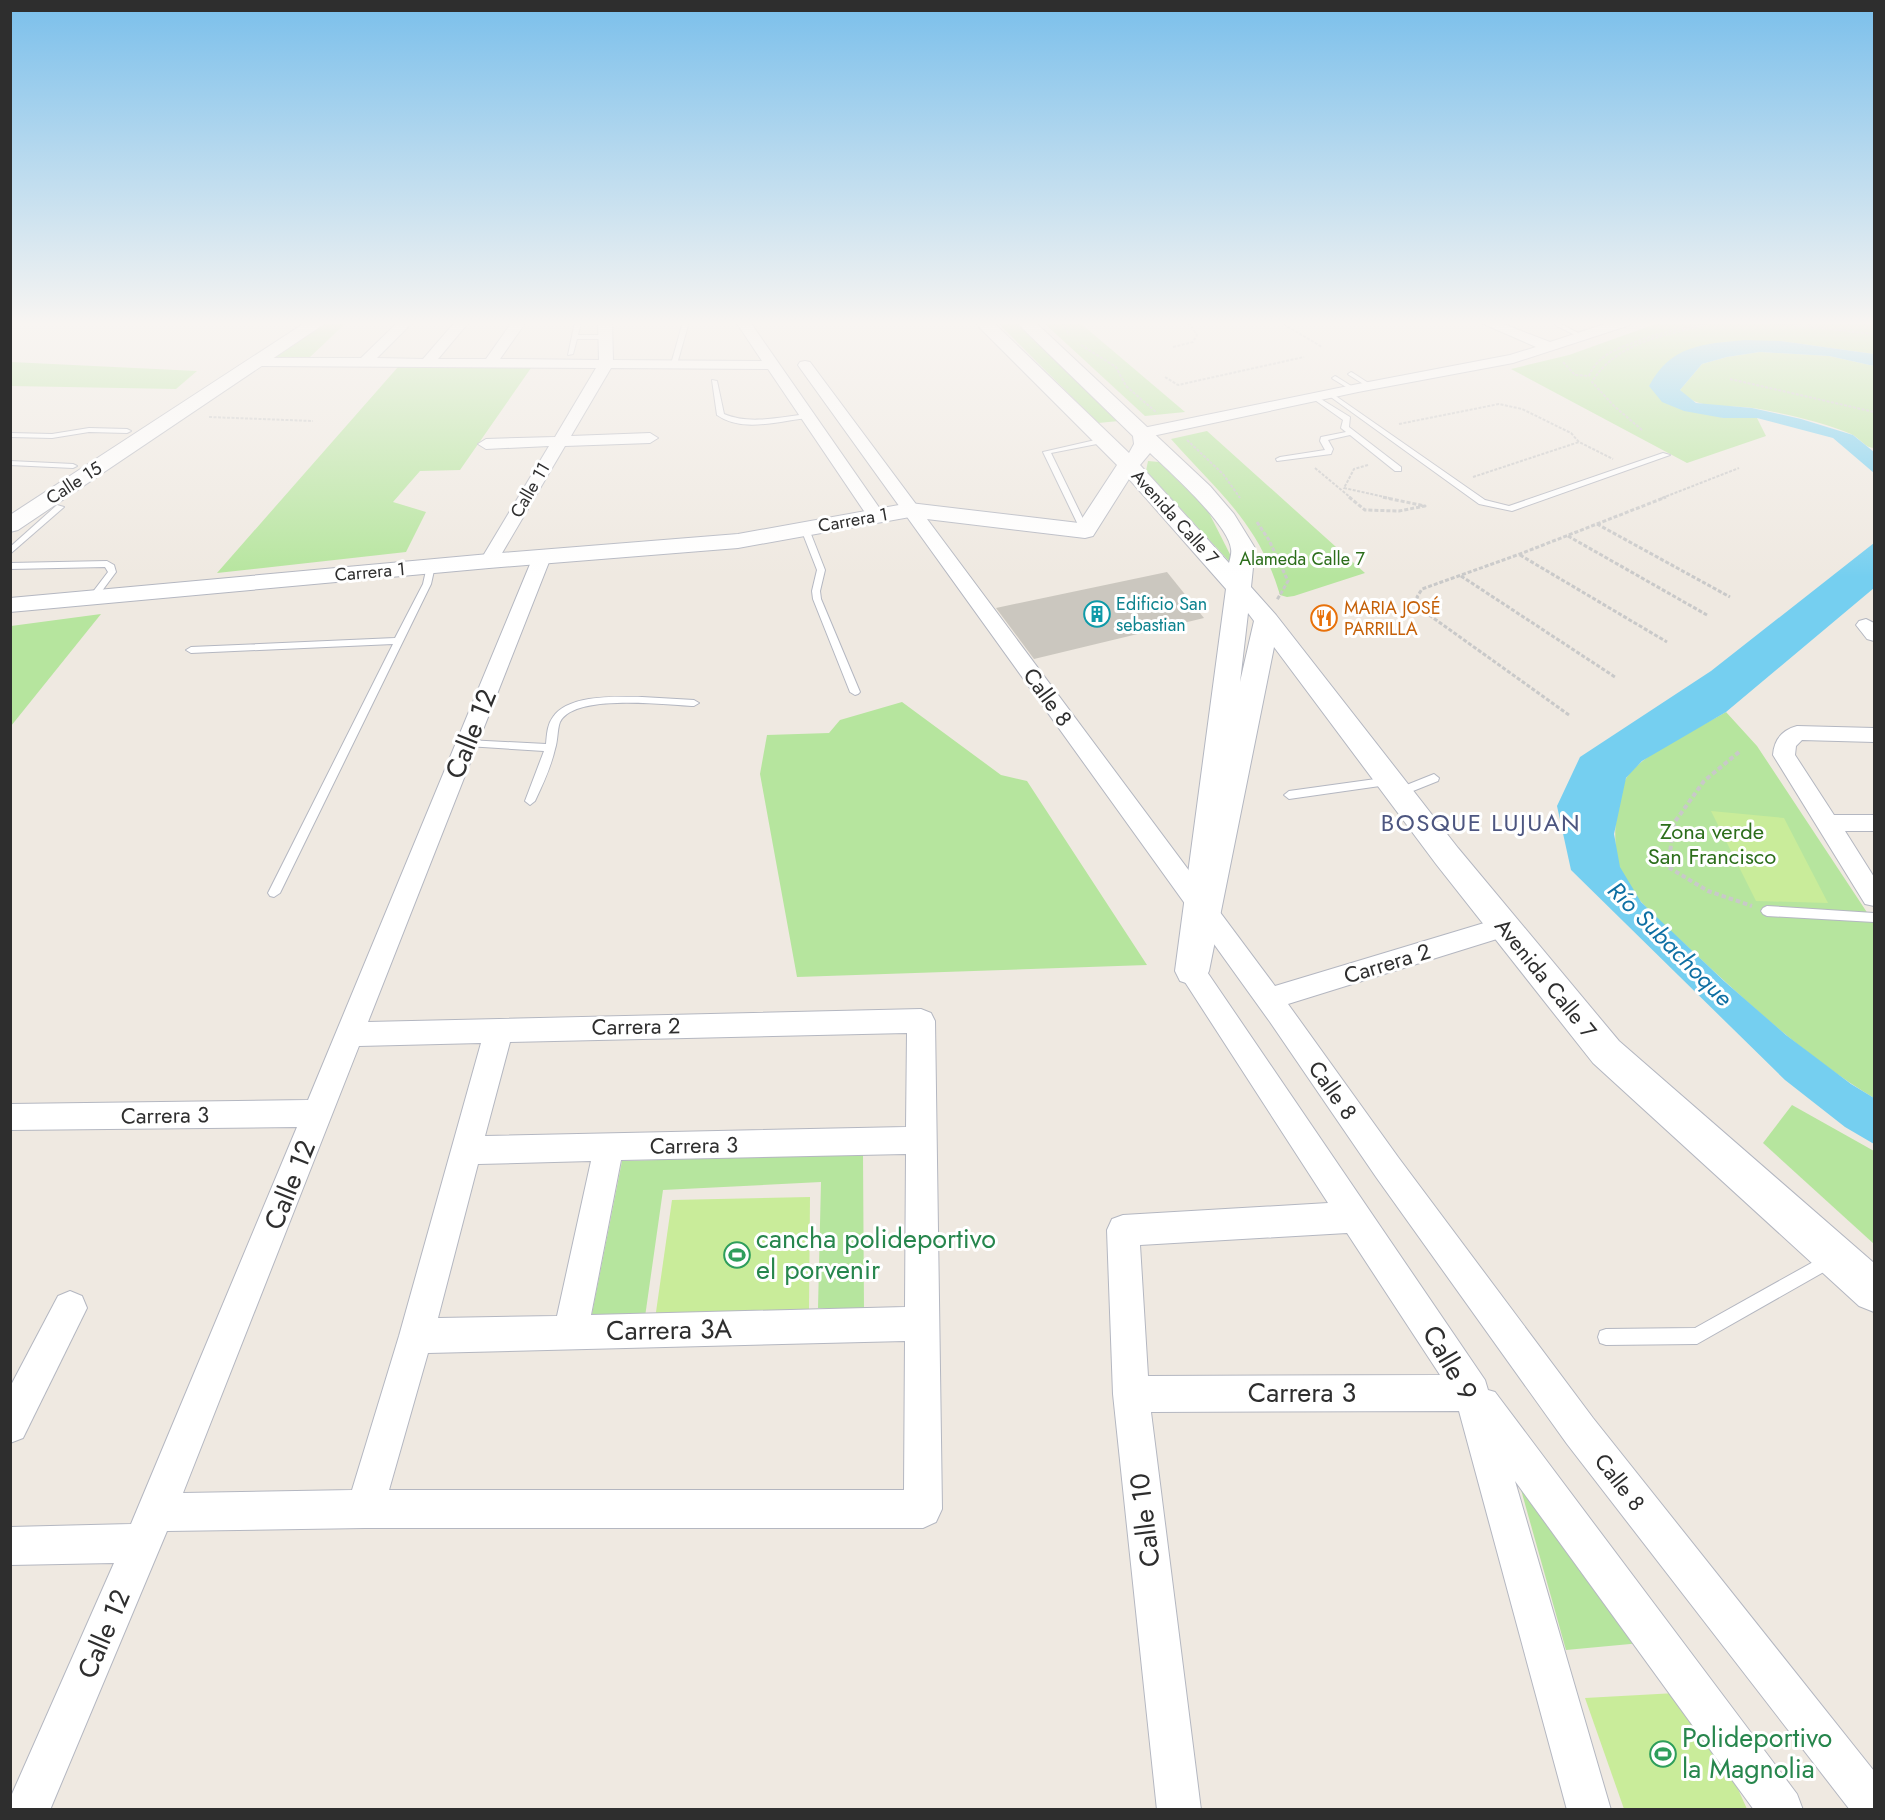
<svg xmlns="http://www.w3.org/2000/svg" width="1885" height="1820" viewBox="0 0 1885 1820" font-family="Jost,sans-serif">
  <rect width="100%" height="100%" fill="#efe9e1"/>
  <g fill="#b6e59e">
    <polygon points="327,322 347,322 309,358 273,357"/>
    <polygon points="997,322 1015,322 1119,421 1098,423"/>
    <polygon points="1043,322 1079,322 1185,412 1145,416"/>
    <polygon points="1661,322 1874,323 1874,354 1781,341 1722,342 1649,386 1723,418 1757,418 1766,436 1687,463 1511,369 1569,355"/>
    <path d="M1760,352L1829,356L1874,366V448C1865,448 1860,438 1851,434C1823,422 1783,413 1753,408C1728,404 1697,412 1680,390L1702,364L1727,357Z"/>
    <polygon points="11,362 197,371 176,389 11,386"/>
    <polygon points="398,367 531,368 460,470 420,471 393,502 426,512 406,552 217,573"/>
    <path d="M1207,431L1365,573L1294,596L1287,597L1280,595C1259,523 1218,492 1171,439Z"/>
    <polygon points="1148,461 1159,462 1207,509 1239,572 1146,471"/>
    <polygon points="101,614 11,726 11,626"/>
    <polygon points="902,702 1001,775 1027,781 1147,965 797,977 760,774 767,735 829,733 840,720"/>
    <path d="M1726,712L1757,746L1874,923V1098C1806,1057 1745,1001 1687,946C1663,923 1631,899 1619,866C1612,846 1615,795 1627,777C1643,753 1699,728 1726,712Z"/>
    <polygon points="1792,1105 1874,1151 1874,1244 1763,1143"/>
    <polygon points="863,1154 864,1309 818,1308 821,1182 663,1190 645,1317 591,1319 622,1161"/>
    <polygon points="1518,1479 1641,1643 1566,1650"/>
  </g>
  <g fill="#c9ec9a">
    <polygon points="1711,811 1784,818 1828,903 1756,901"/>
    <polygon points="810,1197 809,1310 655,1319 672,1200"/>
    <polygon points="1694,1692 1747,1809 1624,1809 1585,1698"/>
  </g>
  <g fill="#75cff0">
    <path d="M1745,340L1781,341L1874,354V366L1829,356L1760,352L1727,357L1702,364L1680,390L1696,403L1752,408L1801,419L1853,435L1874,452V473L1833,438L1757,418H1723L1684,411L1662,402L1649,386C1671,345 1702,344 1745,340Z"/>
    <polygon points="1874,543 1874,588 1726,712 1642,761 1626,778 1614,834 1620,867 1641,902 1724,981 1786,1035 1851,1084 1874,1098 1874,1144 1845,1127 1785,1080 1571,870 1557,806 1580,757 1711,671"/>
  </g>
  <polygon fill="#cbc7bf" points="1167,572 1204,618 1034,659 996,608"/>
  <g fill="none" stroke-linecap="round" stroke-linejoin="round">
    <g stroke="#b4b7c1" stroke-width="2">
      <g id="lane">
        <polygon points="575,322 581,322 578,335 606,335 609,337 606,339 577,339 573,354 568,355"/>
        <polygon points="683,322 689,322 677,364 674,366 671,364"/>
        <polygon points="1555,323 1559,323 1584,336 1579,337 1555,325"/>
        <polygon points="1351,372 1353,373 1373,386 1368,387 1349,375 1348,374"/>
        <polygon points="1335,376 1337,377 1356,389 1351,390 1333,379 1332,378"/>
        <path d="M712,380L717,381L724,414C750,425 780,417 807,414L811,416L807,418C779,421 742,433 717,415Z"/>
        <polygon points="1330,392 1485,500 1509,506 1663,453 1670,455 1512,511 1479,504 1328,395 1328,393"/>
        <polygon points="1312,396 1316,396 1350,417 1349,427 1401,467 1401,471 1395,471 1350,435 1328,440 1333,449 1331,454 1277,461 1276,459 1280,457 1325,450 1320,441 1321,437 1346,432 1341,428 1343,420 1312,398"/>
        <polygon points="89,428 127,429 131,431 127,433 89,432 52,438 10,437 10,433 52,434"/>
        <polygon points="1104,438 1107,438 1107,442 1051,453 1089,531 1085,533 1081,531 1043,452"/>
        <polygon points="10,461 73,464 77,466 73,468 10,465"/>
        <polygon points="57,505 64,507 10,554 10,547"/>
        <polygon points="802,527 809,529 825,570 820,591 821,599 860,692 858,694 855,695 850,692 813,599 812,591 817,570 801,529"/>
        <polygon points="107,561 114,565 116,572 96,599 93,600 89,597 108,572 105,567 10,569 10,563"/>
        <polygon points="431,563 435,566 431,584 280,893 274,897 270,896 268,893 393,644 191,653 186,650 191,647 395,638 423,584 427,566"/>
        <path d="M642,697L694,700L699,703L694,706C667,705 574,693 560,722C557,730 558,740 555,749C551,767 543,784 535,801L530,805L525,801L544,751L467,746L462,743L467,740L546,744C547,735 547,725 553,717C569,694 617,697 642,697Z"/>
        <polygon points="1434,774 1439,778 1438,781 1398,797 1393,793 1394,790"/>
        <polygon points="1390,777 1394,778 1395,781 1394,784 1289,799 1284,795 1289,791"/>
        <polygon points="1767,906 1874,913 1874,922 1767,916 1763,914 1761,911 1763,908"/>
        <polygon points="1831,1252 1836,1255 1839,1260 1836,1265 1697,1344 1606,1345 1600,1343 1598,1337 1600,1331 1606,1329 1695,1328"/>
      </g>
    </g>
    <g stroke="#b4b7c1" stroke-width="2">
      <g id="street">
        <polygon points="398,322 413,322 377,358 423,359 455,322 469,322 438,359 486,359 512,322 526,322 500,359 599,360 598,322 612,322 613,360 762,361 736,322 750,322 885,516 882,520 870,520 768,369 611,368 571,436 650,433 658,438 650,443 565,446 495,565 483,565 480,561 549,446 486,449 478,444 486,439 555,437 596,368 258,366 251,362 258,358 361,358"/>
        <polygon points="1479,322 1498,322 1550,342 1611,322 1632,322 1630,325 1513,363 1358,392 1143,438 1135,433 1143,428 1358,384 1510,355 1536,347"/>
        <polygon points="805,361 810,362 1275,986 1504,917 1513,920 1517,927 1513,934 1288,1004 1398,1157 1593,1418 1874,1771 1874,1810 1850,1810 1567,1444 1376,1177 1270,1022 800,368 798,365 800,362"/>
        <path d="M542,552L548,553L551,557L368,1022L921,1009L931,1013L935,1021L942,1509L936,1522L923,1528H365L167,1531L50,1810H10L12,1794L114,1563L10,1565V1527L131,1524L297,1127L10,1130V1104L308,1100L533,557L536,553ZM907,1033L906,1127L485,1136L510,1042ZM481,1043L399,1336L352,1490L183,1493L359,1046ZM906,1154L905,1307L591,1315L621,1160ZM591,1161L557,1316L438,1318L478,1164ZM905,1341L904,1490H389L428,1353Z"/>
        <polygon points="1866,619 1874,623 1874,641 1867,639 1856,625 1859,621"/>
        <path d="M1797,726L1874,728V742L1802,740L1796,746L1795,755L1834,815H1874V831H1845L1874,877V906L1865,904L1773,755C1774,740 1782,730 1797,726Z"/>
        <path d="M1192,960L1201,963L1485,1380L1488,1390L1495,1392L1797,1794L1803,1810H1754L1515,1481L1611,1810H1567L1459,1411L1151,1412L1201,1810H1157L1113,1394L1107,1230L1112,1219L1123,1215L1328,1203L1183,979L1179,971L1183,963ZM1347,1233L1440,1375L1148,1376L1140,1245Z"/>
        <polygon points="70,1291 82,1296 87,1308 23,1438 10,1443 10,1387 58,1296"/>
      </g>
    </g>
    <g stroke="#b4b7c1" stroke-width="2">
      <g id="secondary">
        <polygon points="306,322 327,322 18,530 10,532 10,515"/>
        <path d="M974,322H993L1129,453L1134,444L1133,436L1016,322H1035L1210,486L1234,514L1255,548L1251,587L1276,615L1458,848L1619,1041L1874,1263V1312L1859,1306L1593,1063L1436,864L1274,647L1209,971L1204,981L1192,985L1180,981L1175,971L1226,589L1129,479L1093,536L1085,538L910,517L738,548L489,568L10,612V598L489,554L738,534L910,503L1079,523L1117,465ZM1150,453C1169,471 1229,525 1231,549C1232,553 1230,559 1229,563L1140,465ZM1248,613L1254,621L1240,682Z"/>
      </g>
    </g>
    <g stroke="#c9c9c9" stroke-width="2" stroke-dasharray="3 1.5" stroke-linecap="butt">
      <polyline points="1063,322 1069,335"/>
      <polyline points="1280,322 1322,347"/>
      <polyline points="1804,322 1814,327"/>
      <polyline points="1081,345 1116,367 1126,386 1157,413"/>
      <polyline points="1173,347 1193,342 1197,335 1188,322"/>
      <path d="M1563,362L1575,375L1589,376C1597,356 1616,349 1635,342C1720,310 1787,325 1874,334"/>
      <polyline points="1165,377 1178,385 1304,357"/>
      <polyline points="1730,379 1874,412"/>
      <polyline points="209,417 313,421"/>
      <polyline points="1399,424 1499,404 1522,409 1571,433 1579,442 1613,459"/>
      <path d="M1642,430L1614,406L1592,382C1614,345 1659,336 1698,327"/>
      <polyline points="1187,440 1223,474 1240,498"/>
      <polyline points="1368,465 1354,469 1344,488 1389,498"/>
      <polyline points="1315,468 1351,498"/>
      <polyline points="1473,477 1579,442"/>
      <polyline points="1662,498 1739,468"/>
    </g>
    <g stroke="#c9c9c9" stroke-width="3" stroke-dasharray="4 2" stroke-linecap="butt">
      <polyline points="1349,497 1365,510 1399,511 1425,506 1382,497"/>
      <polyline points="1257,522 1269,540 1288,581 1277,600"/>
      <polyline points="1597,524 1730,597"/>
      <polyline points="1568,536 1707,615"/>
      <polyline points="1520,555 1667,642"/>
      <polyline points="1461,576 1615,677"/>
      <polyline points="1569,715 1425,612 1417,597 1422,589 1520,554 1666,497"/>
    </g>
    <polyline stroke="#c9c9c9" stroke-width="4" stroke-dasharray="4.5 3" stroke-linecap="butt" points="1739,752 1704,781 1674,823 1668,867 1708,891 1752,906"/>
    <use href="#lane" fill="#fff" fill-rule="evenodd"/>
    <use href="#street" fill="#fff" fill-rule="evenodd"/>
    <use href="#secondary" fill="#fff" fill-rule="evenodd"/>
  </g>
  <linearGradient id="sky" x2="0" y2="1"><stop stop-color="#7abfeb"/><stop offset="0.56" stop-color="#f8f5f2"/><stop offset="1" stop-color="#f8f5f2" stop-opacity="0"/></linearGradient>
  <rect width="1885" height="577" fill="url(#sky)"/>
  <defs>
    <g id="building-ring" transform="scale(1.35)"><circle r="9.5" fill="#fff" stroke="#0f9aa8" stroke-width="1.5"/><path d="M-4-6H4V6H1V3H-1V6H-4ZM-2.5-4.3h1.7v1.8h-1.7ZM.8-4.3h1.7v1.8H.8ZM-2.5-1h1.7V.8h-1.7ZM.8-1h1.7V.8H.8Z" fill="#0f9aa8"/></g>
    <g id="restaurant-ring" transform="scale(1.35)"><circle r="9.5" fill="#fff" stroke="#e8710a" stroke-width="1.5"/><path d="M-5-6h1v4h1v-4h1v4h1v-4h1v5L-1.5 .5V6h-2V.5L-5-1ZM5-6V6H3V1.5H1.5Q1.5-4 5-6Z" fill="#e8710a"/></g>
    <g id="stadium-ring" transform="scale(1.35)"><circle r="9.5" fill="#fff" stroke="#2e9e5b" stroke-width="1.5"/><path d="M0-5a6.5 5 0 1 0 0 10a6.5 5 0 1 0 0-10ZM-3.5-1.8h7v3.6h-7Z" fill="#2e9e5b"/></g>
  </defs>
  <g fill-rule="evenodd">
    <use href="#building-ring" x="1097" y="614"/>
    <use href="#restaurant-ring" x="1324" y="618"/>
    <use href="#stadium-ring" x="737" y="1255"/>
    <use href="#stadium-ring" x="1663" y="1754"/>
  </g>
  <g text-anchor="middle" stroke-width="6" stroke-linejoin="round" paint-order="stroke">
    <g font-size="18" fill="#2e2e2e" stroke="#fff">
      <text transform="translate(74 483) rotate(-33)" y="6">Calle 15</text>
      <text transform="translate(530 490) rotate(-60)" y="6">Calle 11</text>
      <text transform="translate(1175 517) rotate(48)" y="6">Avenida Calle 7</text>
      <text transform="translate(853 520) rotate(-10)" y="6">Carrera 1</text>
      <text transform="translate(370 572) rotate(-5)" y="6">Carrera 1</text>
    </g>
    <g font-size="18" fill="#2c6e1b" stroke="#fff">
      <text x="1302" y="565">Alameda Calle 7</text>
    </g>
    <g font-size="18" fill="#0d838f" stroke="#fff" text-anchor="start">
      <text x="1116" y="610">Edificio San<tspan x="1116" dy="21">sebastian</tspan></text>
    </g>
    <g font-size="18" fill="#c56008" stroke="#fff" text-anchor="start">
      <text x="1344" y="614">MARIA JOSÉ<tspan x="1344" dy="21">PARRILLA</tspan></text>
    </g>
    <g font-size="22" fill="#2e2e2e" stroke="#fff">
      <text transform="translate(1048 697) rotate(54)" y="8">Calle 8</text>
      <text transform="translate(1387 963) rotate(-17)" y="8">Carrera 2</text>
      <text transform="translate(1546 978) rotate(51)" y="8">Avenida Calle 7</text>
      <text transform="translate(636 1026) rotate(-1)" y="8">Carrera 2</text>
      <text transform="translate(1333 1090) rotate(55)" y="8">Calle 8</text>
      <text transform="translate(165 1115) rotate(-1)" y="8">Carrera 3</text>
      <text transform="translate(694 1145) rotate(-1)" y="8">Carrera 3</text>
      <text transform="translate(1620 1482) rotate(52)" y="8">Calle 8</text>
    </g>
    <g font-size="22" fill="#2c6e1b" stroke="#fff">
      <text x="1712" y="839">Zona verde<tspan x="1712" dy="25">San Francisco</tspan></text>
    </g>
    <g font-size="24" letter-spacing="1.5" fill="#4d5680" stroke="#fff">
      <text x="1481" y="831">BOSQUE LUJUAN</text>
    </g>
    <g font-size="24" font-style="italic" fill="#0d6fa3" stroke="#fff">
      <text transform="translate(1670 944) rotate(45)" y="8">Río Subachoque</text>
    </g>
    <g font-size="27" fill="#2e2e2e" stroke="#fff">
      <text transform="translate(471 734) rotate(-68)" y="9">Calle 12</text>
      <text transform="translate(290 1185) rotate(-68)" y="9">Calle 12</text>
      <text transform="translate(669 1330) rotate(-1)" y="9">Carrera 3A</text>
      <text transform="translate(1450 1363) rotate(60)" y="9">Calle 9</text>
      <text x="1302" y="1402">Carrera 3</text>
      <text transform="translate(1145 1520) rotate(-97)" y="9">Calle 10</text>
      <text transform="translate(104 1634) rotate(-67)" y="9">Calle 12</text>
    </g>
    <g font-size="27" fill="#27864d" stroke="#fff" text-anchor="start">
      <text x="756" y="1248">cancha polideportivo<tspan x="756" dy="31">el porvenir</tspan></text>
      <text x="1682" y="1747">Polideportivo<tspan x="1682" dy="31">la Magnolia</tspan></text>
    </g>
  </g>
  <rect width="1885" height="1820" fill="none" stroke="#2e2e2e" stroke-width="24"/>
</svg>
